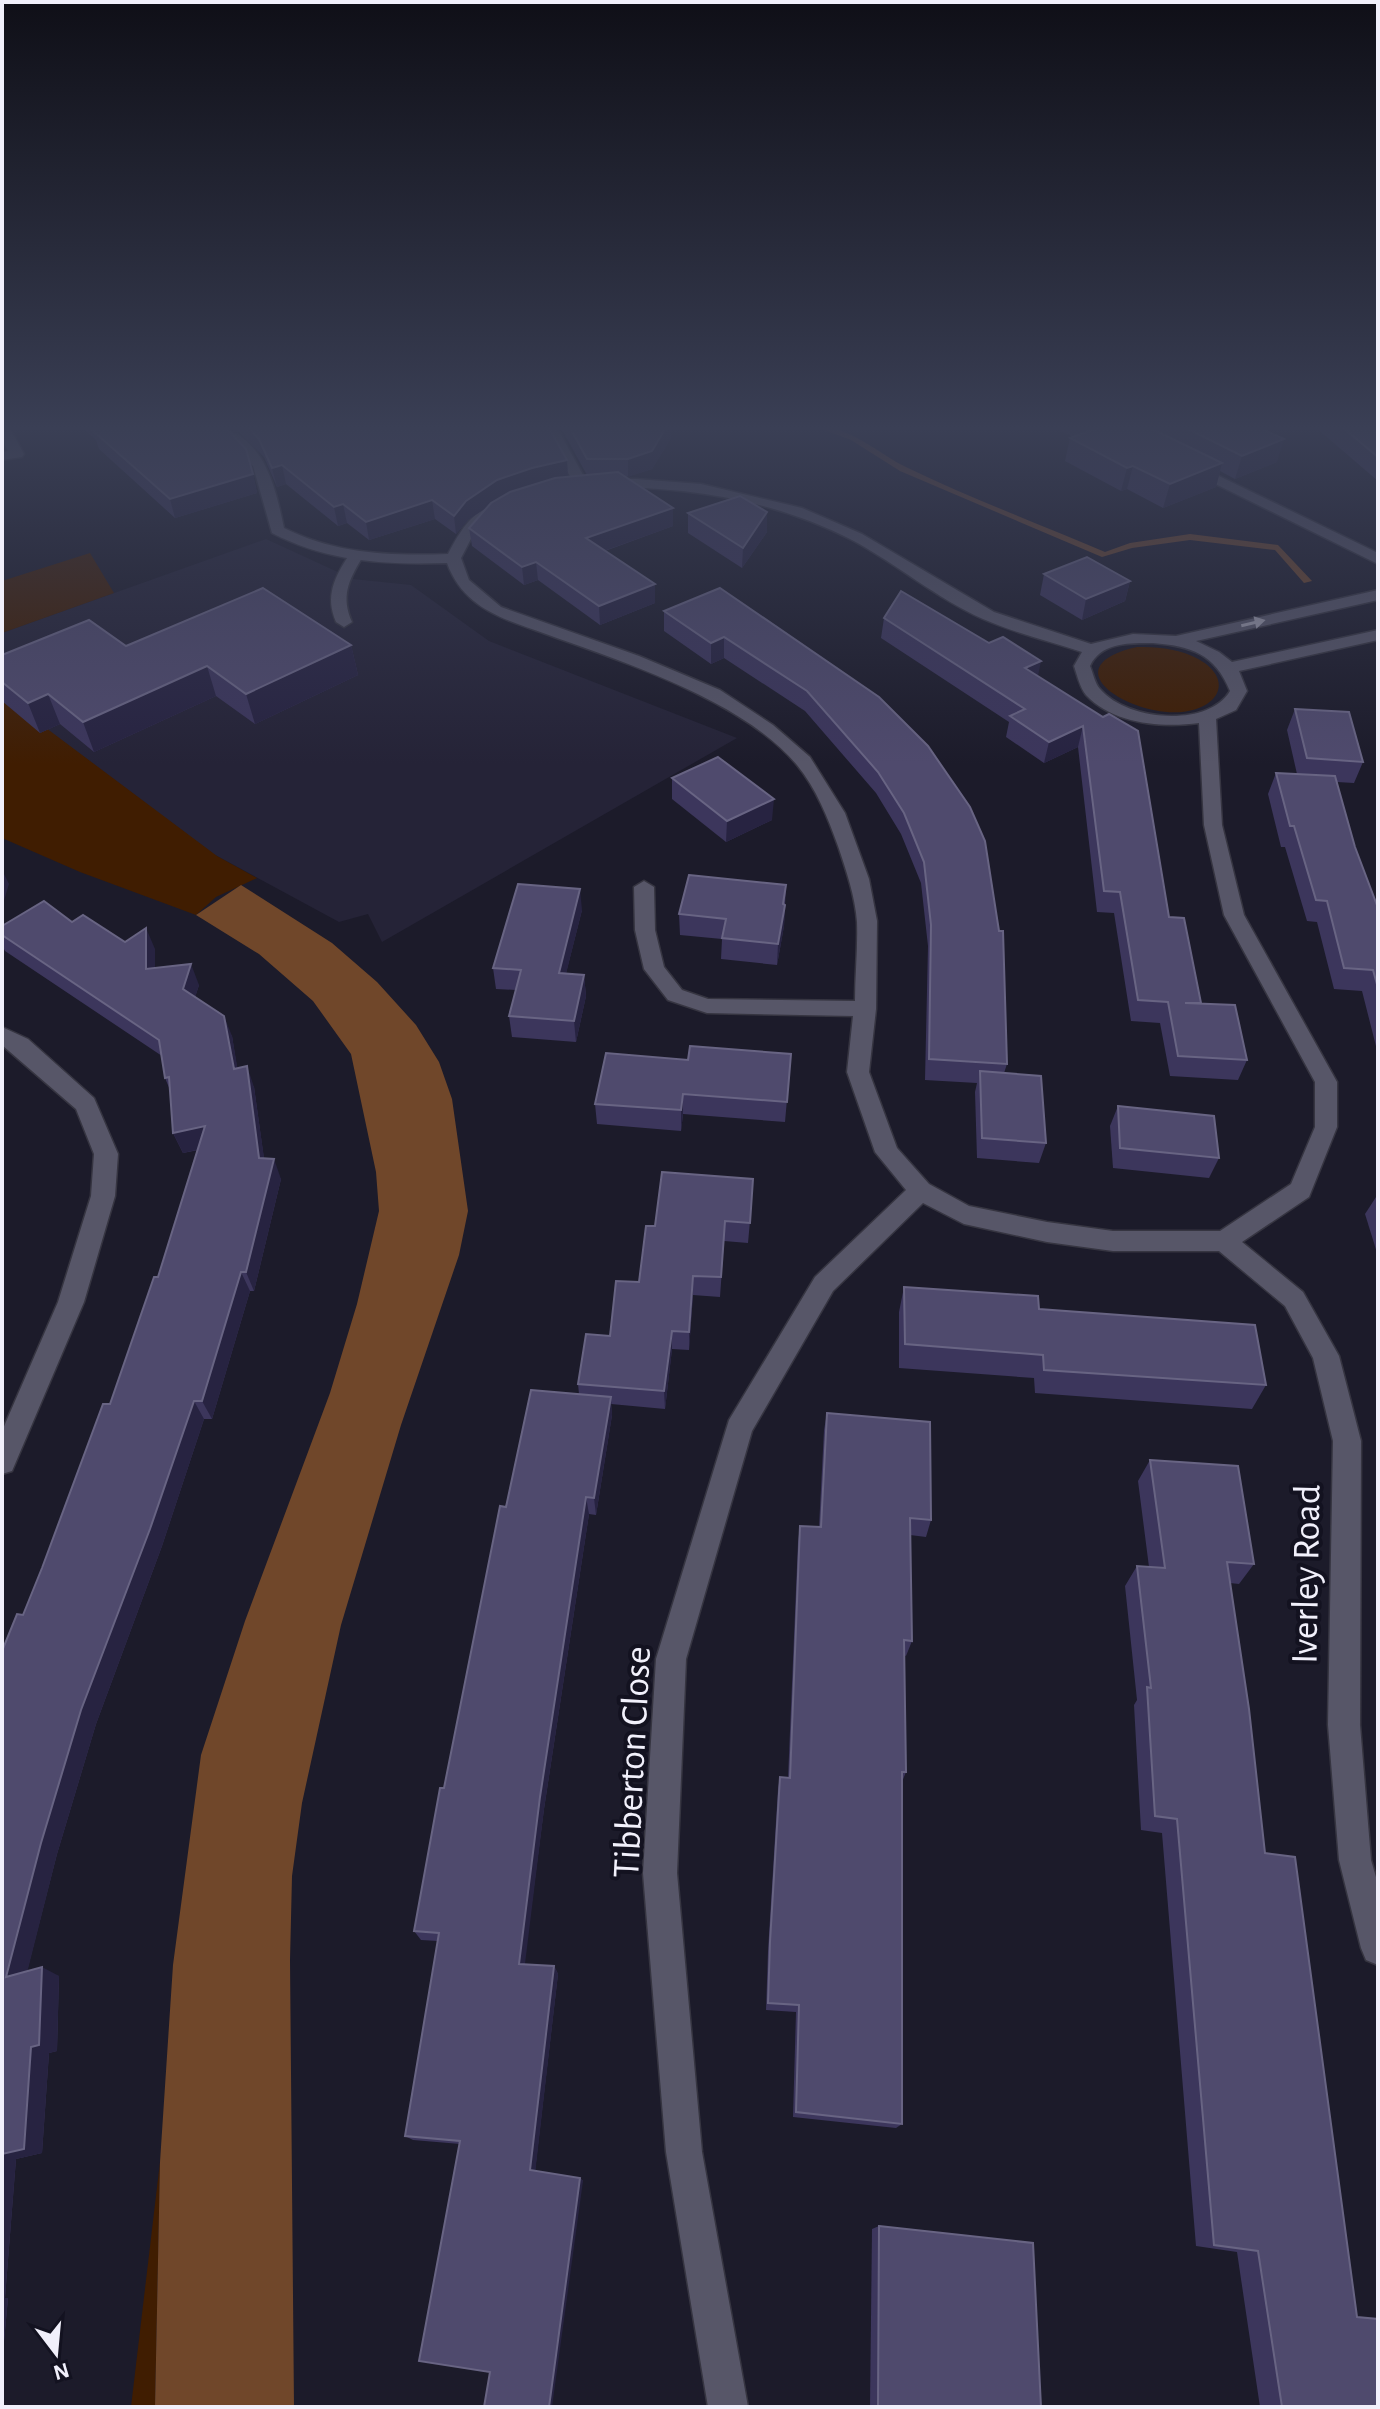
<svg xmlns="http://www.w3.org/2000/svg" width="1380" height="2409" viewBox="0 0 1380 2409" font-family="'Alegreya Sans',sans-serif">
  <rect width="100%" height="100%" fill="#1c1b2a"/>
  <polygon fill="#252337" points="266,539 353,579 411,585 489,641 737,738 382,942 368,914 339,922 217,856 2,766 2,633"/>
  <g fill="#401d01">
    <polygon points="90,553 114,593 2,633 2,581"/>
    <path d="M1137,647C1156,647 1174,648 1192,656C1233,674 1225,707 1182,712C1131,717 1049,667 1137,647Z"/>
    <polygon points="2,695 217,856 257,878 216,897 196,915 80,872 2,838"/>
    <polygon points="160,2162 155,2407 131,2407"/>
  </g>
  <polygon fill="#70472a" points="241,885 332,943 377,982 416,1025 439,1062 452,1099 468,1211 459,1255 401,1425 341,1625 302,1803 292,1876 290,1960 294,2407 155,2407 160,2162 173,1965 201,1755 245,1621 330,1393 357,1304 379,1211 376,1172 351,1054 313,1001 259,954 196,915"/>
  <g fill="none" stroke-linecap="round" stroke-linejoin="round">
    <path fill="#70472a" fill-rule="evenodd" d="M814,426C852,426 876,453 908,468C972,499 1040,524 1105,552L1130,543L1190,534L1278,545L1312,581L1304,583L1275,550L1190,540L1132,548L1102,557L900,471L851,440Z"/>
    <g stroke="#363541" stroke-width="3">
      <path id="service" d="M354,553L362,558C348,581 341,597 352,622L344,627L336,622C325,596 334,578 349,555Z"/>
    </g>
    <g stroke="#363541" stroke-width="3">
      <g id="minor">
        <polygon points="2,426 9,427 24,454 22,457 2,460 2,452 8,451 2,439"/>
        <path d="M202,426C261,426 274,480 284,528C336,554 390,556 448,554C458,535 475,503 500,507V513L475,531L461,558L469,580L501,607L639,656L720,690L773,725L810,757L845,813L869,879L877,921L876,1009L869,1072L897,1148L929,1184L969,1206L1047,1222L1113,1231H1220L1291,1184L1315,1127V1082L1224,915L1204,825L1199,723C1162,728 1113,724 1086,695C1080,688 1077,675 1074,666L1082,652C1049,641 1015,633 983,619C936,598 897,564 852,540C774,500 690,487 603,487L596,483L603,479H636L701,484L802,508L862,534L994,612L1091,644L1133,634L1176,636L1378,590V600L1196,641L1219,652L1232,662L1378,630V640L1239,671L1247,691L1236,710L1216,719L1222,825L1244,915L1337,1082V1127L1309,1197L1242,1242L1303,1292L1339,1356L1361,1441L1360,1725L1371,1860L1378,1884V1965L1366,1960L1361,1948L1339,1860L1328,1725L1333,1441L1313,1358L1285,1306L1219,1251H1113L1047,1242L964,1224L923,1203L833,1291L752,1431L686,1659L677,1873L702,2152L748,2407H708L666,2152L643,1873L656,1659L729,1420L815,1277L906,1190L875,1152L847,1072L853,1016L707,1013L668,1000L644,969L635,930L634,887L644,881L654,887L655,930L664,967L682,990L708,999L855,1001C855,975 858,948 857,922C855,896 846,870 838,846C828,818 816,788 797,765C743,700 623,662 546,634C504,619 464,609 447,563C385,565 328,562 272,533L253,466L237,449ZM1153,643C1191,646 1215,654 1230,691C1208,728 1127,721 1100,689C1095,684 1093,673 1090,666C1101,642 1130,643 1153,643Z"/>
        <polygon points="542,426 556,426 588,484 586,487 576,487"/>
        <polygon points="1190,462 1378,553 1378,564 1185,469 1183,466"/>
        <polygon points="2,1027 28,1039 94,1098 118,1154 115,1196 84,1302 12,1471 2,1474 2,1431 58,1302 91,1196 94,1154 76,1109 2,1045"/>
      </g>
    </g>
    <use href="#service" fill="#575668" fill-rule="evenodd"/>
    <use href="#minor" fill="#575668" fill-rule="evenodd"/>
  </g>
  <g fill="#3c365c">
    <polygon points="81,426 220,426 253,474 257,493 175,518 99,449 96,440"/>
    <polygon points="225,426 548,426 567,460 568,477 587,475 560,426 670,426 671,438 652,469 626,477 673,526 605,551 655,603 600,625 538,580 524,585 472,546 469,528 489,506 468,520 456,534 435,519 369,540 347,523 338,526 286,484 277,487 264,457 240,433"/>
    <polygon points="1050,426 1256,426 1277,462 1235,479 1220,471 1216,487 1163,508 1127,489 1121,491 1065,461 1070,438 1073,437"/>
    <polygon points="1314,426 1378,426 1378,481"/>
    <polygon points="688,513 767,532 742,568 688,533"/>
    <polygon points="1044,574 1130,581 1125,601 1082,620 1040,595"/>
    <polygon points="664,611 879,697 1007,1064 1004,1073 1046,1143 1039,1163 977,1158 975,1092 977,1083 925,1080 928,946 921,883 901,834 876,793 805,711 724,658 711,664 664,631"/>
    <polygon points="884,618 1038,676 1103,717 1169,917 1201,1003 1247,1060 1238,1080 1170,1076 1160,1023 1131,1021 1114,913 1097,912 1078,747 1044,763 1006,737 1009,722 881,638"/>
    <polygon points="351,645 358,675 255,724 216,696 94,752 60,724 40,733 2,701 2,655 126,646"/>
    <polygon points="1295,709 1363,762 1354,783 1337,782 1355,847 1378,908 1378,1054 1362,991 1334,989 1317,922 1307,921 1285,847 1281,847 1268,794 1276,773 1297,774 1287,730"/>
    <polygon points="672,778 772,820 726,842 672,799"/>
    <polygon points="786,885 784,926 777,965 721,959 722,939 680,935 679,914"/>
    <polygon points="582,910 566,973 584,975 586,996 576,1042 512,1037 509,1016 516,990 496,989 493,968"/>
    <polygon points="72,922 125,942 155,949 155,968 199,985 195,997 232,1036 237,1068 254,1087 264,1159 281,1179 254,1291 250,1291 212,1419 204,1419 162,1546 96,1724 57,1854 27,1971 59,1976 57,2051 49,2053 42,2153 16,2159 5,2298 8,2298 2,2363 2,1651 23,1615 110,1404 158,1277 198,1150 183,1153 173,1133 170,1090 165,1078 162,1056 5,951 2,945 2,926"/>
    <polygon points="791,1054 785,1122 683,1114 681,1131 597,1124 595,1104 688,1060"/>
    <polygon points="1118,1106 1219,1158 1209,1178 1113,1168 1110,1126"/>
    <polygon points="1378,1194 1378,1256 1365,1214"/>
    <polygon points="752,1199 748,1243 724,1241 720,1297 693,1295 689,1350 672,1349 665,1409 611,1404 612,1415 596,1515 589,1514 544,1809 524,1964 554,1966 558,1974 535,2171 580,2178 583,2181 490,2372 460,2144 413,2140 405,2136 438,1941 421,1940 414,1931 506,1507 579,1394 578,1384 610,1336 639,1282 655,1226"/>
    <polygon points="904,1287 1039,1309 1266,1385 1252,1409 1035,1393 1034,1378 899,1368 899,1312"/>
    <polygon points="827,1413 931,1520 926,1537 910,1535 912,1641 906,1656 904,1655 906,1772 902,1782 902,2124 896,2128 793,2117 796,2012 766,2010 768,1951 778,1789 780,1777 788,1778 798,1542 800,1526 819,1527 824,1430"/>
    <polygon points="1150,1460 1254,1564 1239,1584 1230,1583 1265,1853 1357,2317 1378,2407 1260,2407 1237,2252 1196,2246 1162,1833 1141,1830 1134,1705 1137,1700 1125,1586 1137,1566 1149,1567 1138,1481"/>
    <polygon points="879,2226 1041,2407 870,2407 872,2229"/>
  </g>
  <g fill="#272341">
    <polygon points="667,426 670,426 671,438 652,469 628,477 628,459"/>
    <polygon points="1284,439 1277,462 1235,479 1242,456"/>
    <polygon points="567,460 568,479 499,499 468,520 456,534 454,516 466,501 497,480 532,468"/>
    <polygon points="1222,463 1216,487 1163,508 1170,484"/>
    <polygon points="282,465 286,484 277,487 272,468"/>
    <polygon points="1133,466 1127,489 1121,491 1127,468"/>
    <polygon points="253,474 257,493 175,518 170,499"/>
    <polygon points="432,500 435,519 369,540 366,522"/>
    <polygon points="343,504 347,523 338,526 334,507"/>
    <polygon points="673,508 673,526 587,557 586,538"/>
    <polygon points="767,512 767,532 742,568 743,548"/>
    <polygon points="536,562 538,580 524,585 522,567"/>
    <polygon points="1130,581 1125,601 1082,620 1086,599"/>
    <polygon points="655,584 655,603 600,625 599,606"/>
    <polygon points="724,637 724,658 711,664 711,643"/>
    <polygon points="351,645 358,675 255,724 246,694"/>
    <polygon points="1041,661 1037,681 1025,668"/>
    <polygon points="207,666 216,696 94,752 83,722"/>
    <polygon points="48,694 60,724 40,733 28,703"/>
    <polygon points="1083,726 1078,747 1044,763 1049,742"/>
    <polygon points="774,799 772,820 726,842 727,821"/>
    <polygon points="2,870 9,884 2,907"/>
    <polygon points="580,889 582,910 561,994 559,973"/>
    <polygon points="785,905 784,926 777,965 778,944"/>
    <polygon points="146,928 155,949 155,990 146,969"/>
    <polygon points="191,964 199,985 191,1010 183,989"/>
    <polygon points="584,975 586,996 576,1042 574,1021"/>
    <polygon points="224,1016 232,1036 241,1089 234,1069"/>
    <polygon points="247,1066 254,1087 267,1179 259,1158"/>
    <polygon points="683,1094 683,1114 681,1131 681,1110"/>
    <polygon points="205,1126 214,1146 183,1153 173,1133"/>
    <polygon points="274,1159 281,1179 254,1291 246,1272"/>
    <polygon points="241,1272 250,1291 212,1419 202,1401"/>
    <polygon points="693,1276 693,1295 689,1350 689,1332"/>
    <polygon points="672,1331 672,1349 665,1409 664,1391"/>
    <polygon points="611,1397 612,1415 596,1515 594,1498"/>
    <polygon points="194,1401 204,1419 162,1546 96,1724 57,1854 24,1985 6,1977 41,1843 81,1710"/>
    <polygon points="586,1497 589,1514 544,1809 524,1972 519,1964 540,1797"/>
    <polygon points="554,1966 558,1974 535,2174 530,2170"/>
    <polygon points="42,1967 59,1976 57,2051 49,2053 42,2153 16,2159 5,2298 8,2298 2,2363 2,2154 31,2047"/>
    <polygon points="580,2178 583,2181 552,2407 549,2407"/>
  </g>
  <g fill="#4f4a6d" stroke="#686483" stroke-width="2">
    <polygon points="96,426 220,426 231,433 246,449 253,474 170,499 93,431 99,429"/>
    <polygon points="247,426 548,426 567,460 532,468 497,480 466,501 454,516 432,500 366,522 343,504 334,507 282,465 272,468 259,439"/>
    <polygon points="569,426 667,426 652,451 628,459 587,459"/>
    <polygon points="1104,426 1146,426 1222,463 1170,484 1133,466 1127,468 1070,438"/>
    <polygon points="1182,426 1256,426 1284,439 1242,456"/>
    <polygon points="1341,426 1378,426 1378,457"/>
    <polygon points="618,472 673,508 586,538 655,584 599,606 536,562 522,567 469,528 491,503 510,492 555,478"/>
    <polygon points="740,496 767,512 743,548 688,513"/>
    <polygon points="1087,557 1130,581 1086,599 1044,574"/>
    <polygon points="263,588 351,645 246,694 207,666 83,722 48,694 28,703 2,682 2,655 89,620 126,646"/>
    <polygon points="720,588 879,697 928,746 970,807 985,841 999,931 1003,931 1007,1064 929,1059 931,925 924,862 904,813 878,772 807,691 724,637 711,643 664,611"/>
    <polygon points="901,591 989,643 1003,637 1041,661 1025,668 1103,717 1109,714 1138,731 1169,917 1184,918 1201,1003 1185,1003 1235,1005 1247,1060 1178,1056 1168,1002 1138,1000 1120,892 1104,891 1083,726 1049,742 1010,716 1025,709 884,618"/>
    <polygon points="1295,709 1349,712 1363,762 1307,758"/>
    <polygon points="718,757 774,799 727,821 672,778"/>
    <polygon points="1276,773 1335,776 1355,847 1378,908 1378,988 1373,970 1344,968 1327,901 1316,900 1294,826 1290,826"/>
    <polygon points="689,875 786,885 783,904 785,905 778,944 722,938 726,919 679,914"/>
    <polygon points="518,884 580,889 559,973 584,975 574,1021 509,1016 521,970 493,968"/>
    <polygon points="44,901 72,922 83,915 125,942 146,928 146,969 191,964 183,989 224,1016 234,1069 247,1066 259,1158 274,1159 246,1272 241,1272 202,1401 194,1401 150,1529 81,1710 41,1843 6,1977 42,1967 39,2045 31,2047 24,2149 2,2154 2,1651 17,1614 23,1615 42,1568 103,1404 110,1404 154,1277 158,1277 205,1126 173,1133 169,1077 165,1078 159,1040 2,935 2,926"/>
    <polygon points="690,1046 791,1054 787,1102 683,1094 681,1110 595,1104 606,1053 688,1060"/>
    <polygon points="980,1071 1041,1076 1046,1143 982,1138"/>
    <polygon points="1118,1106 1214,1116 1219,1158 1120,1148"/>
    <polygon points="662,1172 753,1179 750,1223 725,1221 721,1277 693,1276 689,1332 672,1331 664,1391 578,1384 586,1334 610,1336 616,1281 639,1282 646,1226 655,1226"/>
    <polygon points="904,1287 1038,1296 1039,1309 1255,1325 1266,1385 1044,1370 1043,1355 905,1344"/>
    <polygon points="531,1390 611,1397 594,1498 586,1497 540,1797 519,1964 554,1966 530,2170 580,2178 549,2407 484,2407 490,2372 419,2361 460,2141 405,2136 439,1933 414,1931 440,1788 444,1788 500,1506 506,1507"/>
    <polygon points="827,1413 930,1422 931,1520 910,1518 912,1641 904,1640 906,1772 902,1772 902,2124 796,2112 799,2005 768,2003 770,1942 780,1777 790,1778 800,1526 821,1527"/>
    <polygon points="1150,1460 1238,1466 1254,1564 1227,1562 1249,1709 1265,1853 1295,1857 1357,2317 1378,2319 1378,2407 1282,2407 1258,2251 1214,2245 1177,1819 1155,1816 1147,1687 1151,1688 1137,1566 1165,1568"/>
    <polygon points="879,2226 1033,2243 1041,2407 878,2407"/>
  </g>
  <defs><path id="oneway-solid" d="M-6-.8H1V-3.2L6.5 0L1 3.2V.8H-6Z" transform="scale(2)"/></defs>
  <use fill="#9c9baa" href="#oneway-solid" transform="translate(1253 623) rotate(-13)"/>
  <linearGradient id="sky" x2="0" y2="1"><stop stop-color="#0f0f17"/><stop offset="0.56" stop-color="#3a3f55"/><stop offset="1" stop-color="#3a3f55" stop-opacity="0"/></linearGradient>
  <rect width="1380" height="764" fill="url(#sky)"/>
  <g text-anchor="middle" stroke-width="8" stroke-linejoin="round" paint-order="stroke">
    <g font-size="38" fill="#f1f0fb" stroke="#131220">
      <text transform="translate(1305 1574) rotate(-89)" y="13">Iverley Road</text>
      <text transform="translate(631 1762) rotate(-87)" y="13">Tibberton Close</text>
    </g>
  </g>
  <rect width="1380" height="2409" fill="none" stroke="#f1f0fb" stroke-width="8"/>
  <g transform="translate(56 2353) rotate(164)" stroke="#131220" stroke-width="6" paint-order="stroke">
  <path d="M0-6L14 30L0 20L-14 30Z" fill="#f1f0fb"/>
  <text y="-12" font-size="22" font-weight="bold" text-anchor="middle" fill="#f1f0fb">N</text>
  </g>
</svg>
